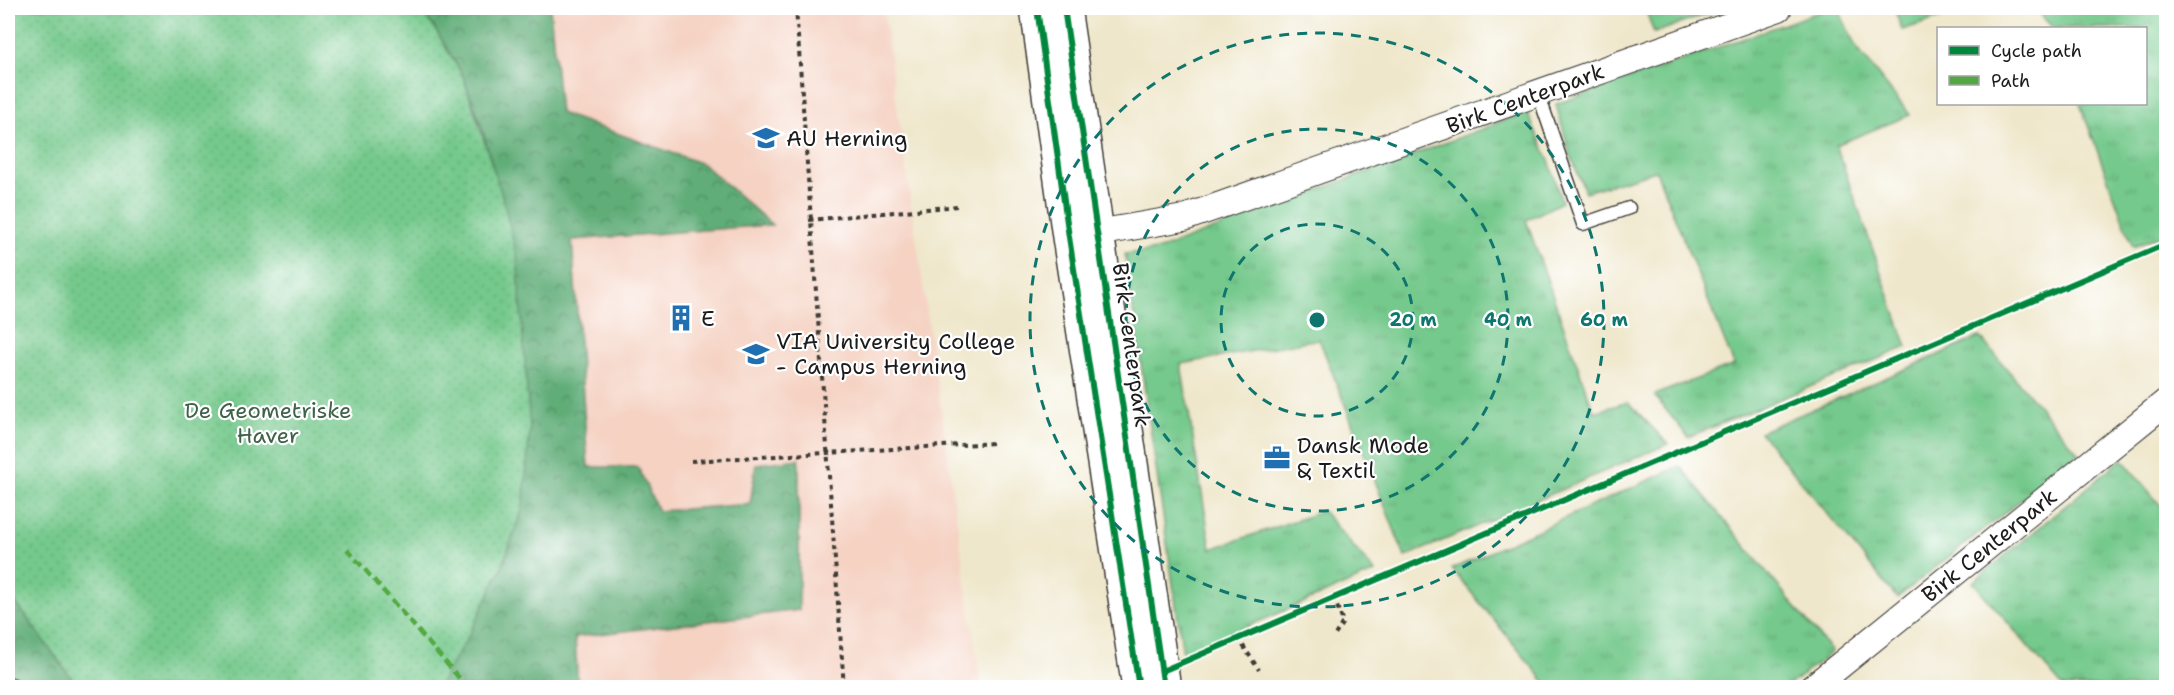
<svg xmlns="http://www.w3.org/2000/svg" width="2174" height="695" viewBox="0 0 2174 695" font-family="'Shantell Sans',sans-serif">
  <defs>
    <pattern id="grass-tufts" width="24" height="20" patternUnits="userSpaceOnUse" patternTransform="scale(1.5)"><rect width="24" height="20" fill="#75c98c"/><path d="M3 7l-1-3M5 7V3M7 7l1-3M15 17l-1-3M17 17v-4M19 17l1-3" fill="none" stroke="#65ac78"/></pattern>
    <pattern id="forest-crowns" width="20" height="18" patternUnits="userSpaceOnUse" patternTransform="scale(1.5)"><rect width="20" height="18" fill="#60ad78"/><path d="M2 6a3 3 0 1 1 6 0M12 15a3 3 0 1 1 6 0" fill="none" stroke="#4e8c62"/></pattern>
    <pattern id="park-dots" width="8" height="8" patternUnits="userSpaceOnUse" patternTransform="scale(1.5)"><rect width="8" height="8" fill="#75c98c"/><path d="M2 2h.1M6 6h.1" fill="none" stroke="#65ac78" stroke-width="1.8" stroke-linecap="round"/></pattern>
  </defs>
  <rect width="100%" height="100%" fill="#fff"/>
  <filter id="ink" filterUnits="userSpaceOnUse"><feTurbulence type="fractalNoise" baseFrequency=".0167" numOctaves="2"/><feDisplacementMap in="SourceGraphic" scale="12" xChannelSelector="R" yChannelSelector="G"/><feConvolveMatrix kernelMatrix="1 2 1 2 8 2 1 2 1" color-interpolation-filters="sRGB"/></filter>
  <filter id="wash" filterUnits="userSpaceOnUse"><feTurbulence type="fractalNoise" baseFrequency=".008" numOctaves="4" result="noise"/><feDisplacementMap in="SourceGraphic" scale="24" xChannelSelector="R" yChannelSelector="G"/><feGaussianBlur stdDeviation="1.35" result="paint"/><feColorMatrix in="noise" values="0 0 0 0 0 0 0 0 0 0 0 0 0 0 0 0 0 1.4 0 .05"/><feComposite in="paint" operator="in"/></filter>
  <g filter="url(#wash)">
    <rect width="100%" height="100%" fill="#efe7cb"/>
    <polygon fill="#f5d2c2" points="550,8 883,8 981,687 578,687 574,637 588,468 572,240 771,225 703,164 560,113"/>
    <g fill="url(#grass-tufts)" stroke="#487254" stroke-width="1.5">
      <polygon points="1645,8 1725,8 1654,33"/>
      <polygon points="1830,8 1838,8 1856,47 1910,115 1836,145 1907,347 1688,437 1654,395 1734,365 1656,171 1585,192 1569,151 1556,104"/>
      <polygon points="1894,8 1970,8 1902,30"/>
      <polygon points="2034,8 2166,8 2166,233 2133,247 2080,104 2146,104 2146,28 2053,28"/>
      <polygon points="1527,112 1549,160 1562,202 1526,220 1594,412 1628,402 1668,444 1405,557 1319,339 1181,364 1211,549 1323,511 1375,572 1183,654 1125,254 1158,250"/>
      <polygon points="1980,337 2079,454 1897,598 1760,432"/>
      <polygon points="2122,459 2166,512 2166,687 2063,687 1973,582"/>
      <polygon points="1680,466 1832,652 1787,687 1549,687 1452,569"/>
    </g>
    <g fill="url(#forest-crowns)" stroke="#3e644a" stroke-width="1.5">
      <polygon points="418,8 550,8 560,113 703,164 772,225 572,240 588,467 638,467 658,511 750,504 756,464 799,459 799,610 575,637 578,687 438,687 469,635 502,567 523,507 517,256 481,125 463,76 434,27"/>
      <polygon points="8,589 11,596 78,687 8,687"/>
    </g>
    <polygon fill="url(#park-dots)" stroke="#487254" stroke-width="1.5" points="12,8 418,8 434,27 463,76 502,195 517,256 530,429 523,507 502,567 469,635 438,687 78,687 11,596 8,589 8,13"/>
  </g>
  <g filter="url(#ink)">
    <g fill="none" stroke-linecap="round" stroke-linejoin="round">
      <g stroke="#3c3a36" stroke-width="15">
        <polyline id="lane" points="1538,93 1583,224 1629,208"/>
      </g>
      <g stroke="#3c3a36" stroke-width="28">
        <g id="street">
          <polyline points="1079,236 1184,218 1779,8"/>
          <polyline points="1812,688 2166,402"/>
        </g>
      </g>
      <g stroke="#3c3a36" stroke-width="36">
        <g id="secondary">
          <polyline points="1037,8 1069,237 1139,688"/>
          <polyline points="1064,8 1164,688"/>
        </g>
      </g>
      <g stroke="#3c3a36" stroke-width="4" stroke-dasharray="4.5 4.5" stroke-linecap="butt">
        <polyline points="796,8 844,688"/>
        <polyline points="1171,8 1171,9"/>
        <polyline points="809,220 958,206"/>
        <polyline points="691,461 994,443"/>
        <polyline points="1334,598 1343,622 1335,635"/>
        <polyline points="1238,638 1259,670"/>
      </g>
      <use href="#lane" stroke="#fff" stroke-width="12"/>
      <use href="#street" stroke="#fff" stroke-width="26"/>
      <use href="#secondary" stroke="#fff" stroke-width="33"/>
      <g stroke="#52a943" stroke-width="4.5" stroke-dasharray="9 4.5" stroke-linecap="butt">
        <polyline points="347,549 468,688"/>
        <polyline points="8,677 38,688"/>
      </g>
      <g stroke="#fff" stroke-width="10">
        <g id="cycleway">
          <polyline points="1037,8 1069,237 1139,688"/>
          <polyline points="1064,8 1164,688"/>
          <polyline points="1162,671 2166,244"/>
        </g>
      </g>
      <use href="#cycleway" stroke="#00873e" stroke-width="6"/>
    </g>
  </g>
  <g fill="none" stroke="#0f766e" stroke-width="3" stroke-dasharray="10 8">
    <circle cx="1317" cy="320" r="96"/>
    <circle cx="1317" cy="320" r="191"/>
    <circle cx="1317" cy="320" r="287"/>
  </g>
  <defs>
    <g id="school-bare" transform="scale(2.07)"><path d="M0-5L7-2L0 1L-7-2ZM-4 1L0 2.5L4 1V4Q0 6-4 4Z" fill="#1f6fb2" stroke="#fff" stroke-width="2.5" paint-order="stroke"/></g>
    <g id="building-bare" transform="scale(2.07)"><path d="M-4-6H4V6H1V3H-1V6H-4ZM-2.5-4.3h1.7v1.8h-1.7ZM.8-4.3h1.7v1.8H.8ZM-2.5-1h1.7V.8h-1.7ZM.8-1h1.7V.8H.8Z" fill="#1f6fb2" stroke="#fff" stroke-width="2.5" paint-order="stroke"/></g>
    <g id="university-bare" transform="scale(2.07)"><path d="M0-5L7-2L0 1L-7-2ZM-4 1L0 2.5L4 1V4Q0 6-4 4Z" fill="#1f6fb2" stroke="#fff" stroke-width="2.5" paint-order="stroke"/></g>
    <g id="office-bare" transform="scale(2.07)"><path d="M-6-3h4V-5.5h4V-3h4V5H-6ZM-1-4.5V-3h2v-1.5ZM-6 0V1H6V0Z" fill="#1f6fb2" stroke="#fff" stroke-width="2.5" paint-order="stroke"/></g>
  </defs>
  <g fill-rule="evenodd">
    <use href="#school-bare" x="766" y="138"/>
    <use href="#building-bare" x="681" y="318"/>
    <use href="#university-bare" x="756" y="354"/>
    <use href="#office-bare" x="1277" y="458"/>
  </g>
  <g text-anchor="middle" stroke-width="4.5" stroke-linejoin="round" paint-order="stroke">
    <g font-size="22" fill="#1c1c1c" stroke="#fff">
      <text transform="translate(1525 98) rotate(-20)" y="8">Birk Centerpark</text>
      <text transform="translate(1132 345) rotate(82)" y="8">Birk Centerpark</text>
      <text transform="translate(1989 545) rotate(-39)" y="8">Birk Centerpark</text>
    </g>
    <g font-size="22" fill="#1c1c1c" stroke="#fff" text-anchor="start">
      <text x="786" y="146">AU Herning</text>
      <text x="701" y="326">E</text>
      <text x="776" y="349">VIA University College<tspan x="776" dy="25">- Campus Herning</tspan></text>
      <text x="1297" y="453">Dansk Mode<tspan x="1297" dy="25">&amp; Textil</tspan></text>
    </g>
    <g font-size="22" fill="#406149" stroke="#fff">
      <text x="268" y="418">De Geometriske<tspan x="268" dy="25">Haver</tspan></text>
    </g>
  </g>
  <circle cx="1317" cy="320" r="9" fill="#0f766e" stroke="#fff" stroke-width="3"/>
  <g font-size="18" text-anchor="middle" font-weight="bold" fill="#0f766e" stroke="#fff" stroke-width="4.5" stroke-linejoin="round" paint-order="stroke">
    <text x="1413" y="326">20 m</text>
    <text x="1508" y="326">40 m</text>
    <text x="1604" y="326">60 m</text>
  </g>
  <rect width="2174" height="695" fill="none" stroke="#fff" stroke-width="30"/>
  <rect x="1937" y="27" width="210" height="78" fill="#ffffff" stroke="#a4a4a4" stroke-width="1.5"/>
  <rect x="1949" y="46" width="30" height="9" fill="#00873e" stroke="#a4a4a4" stroke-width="1.5"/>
  <text x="1991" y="57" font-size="18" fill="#1c1c1c">Cycle path</text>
  <rect x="1949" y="76" width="30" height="9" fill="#52a943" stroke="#a4a4a4" stroke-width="1.5"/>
  <text x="1991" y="87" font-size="18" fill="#1c1c1c">Path</text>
</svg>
